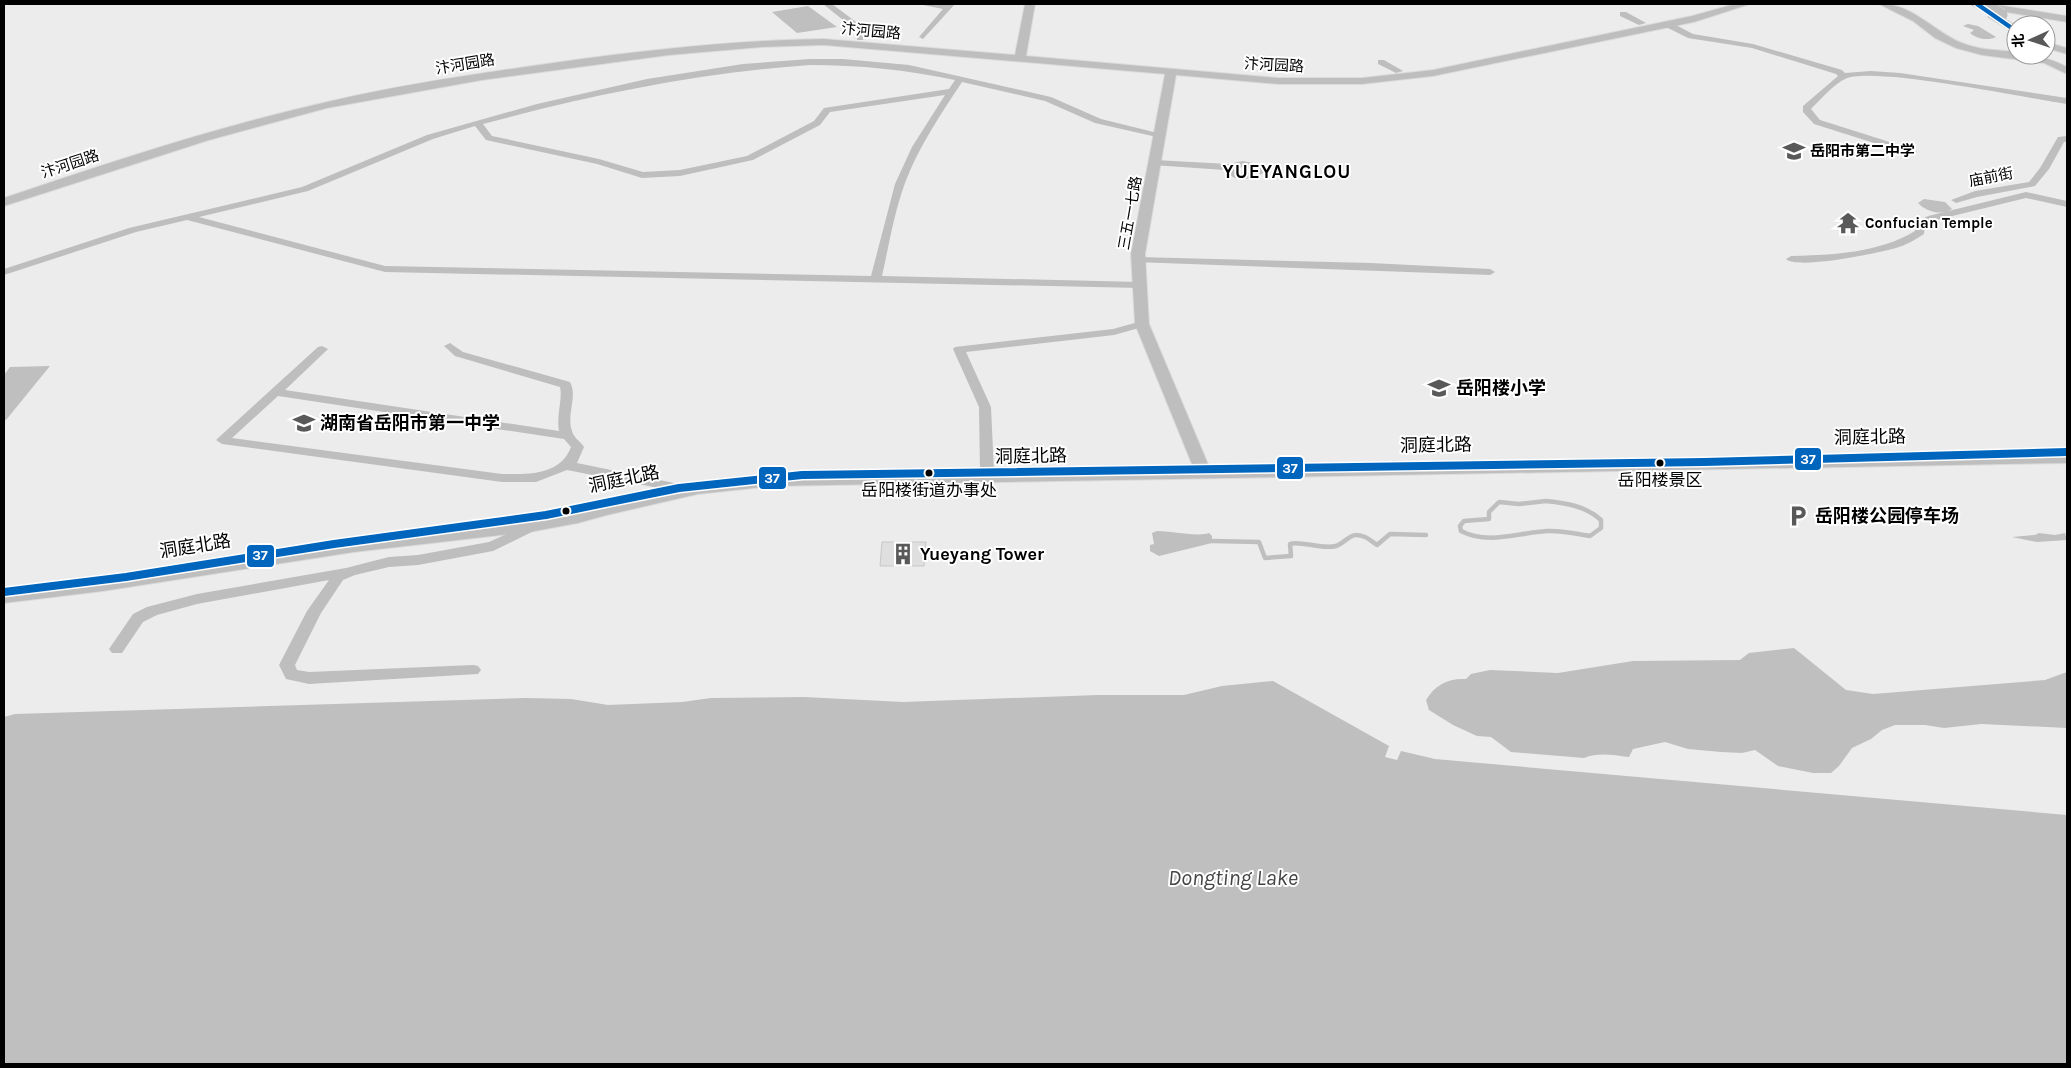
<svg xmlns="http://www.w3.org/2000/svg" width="2071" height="1068" viewBox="0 0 2071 1068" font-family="Karla,'Noto Sans SC',sans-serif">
  <rect width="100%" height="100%" fill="#fff"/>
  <path fill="#ececec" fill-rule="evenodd" d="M4,4H2067V1064H4ZM2016,25H2046V55H2016Z"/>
  <g fill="#bfbfbf">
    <polygon points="808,6 837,27 797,33 772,12"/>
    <path d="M1968,24L1978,26L1996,37C1989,41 1976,39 1970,33L1974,30L1963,26Z"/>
    <path d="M1924,199L1945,202L1952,209C1943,216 1926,212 1918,203Z"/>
    <polygon points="50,366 6,420 4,420 4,375 10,367"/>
    <path d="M1157,531C1171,531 1197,537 1209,533L1212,536V543L1159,556L1150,551V545L1154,544L1152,533Z"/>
    <polygon points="2039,533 2055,535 2065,533 2067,540 2037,542 2012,537 2035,535"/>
    <path d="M1794,648L1846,690L1873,694L2045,680L2067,672V728L1981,724L1944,728L1925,725H1895L1882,730L1871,739L1852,748L1839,766L1831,773H1813L1778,766L1755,750L1742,753L1721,752L1688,749L1665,742L1633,749L1629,757C1612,755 1599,752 1584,758L1511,752L1491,737L1477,736L1453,725L1429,710L1426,700C1435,685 1448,678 1466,679L1471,674L1490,670L1558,673L1633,661L1740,660L1749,653Z"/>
    <polygon points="1273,681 1389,746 1385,757 1397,760 1401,751 1435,759 2067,815 2067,1064 4,1064 4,717 15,714 526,698 571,699 608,705 682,702 711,698 804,697 903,702 1098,695 1184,695 1222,686"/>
  </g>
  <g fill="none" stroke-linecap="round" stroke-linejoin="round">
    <g stroke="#bfbfbf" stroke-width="4.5">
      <path d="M1546,501C1566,503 1586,506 1601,520V528L1590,536C1576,534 1561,530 1547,531C1517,533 1488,545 1461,531L1460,526L1464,521L1489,519V512L1499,502L1519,504Z"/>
      <path d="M1212,541L1259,542L1265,558L1291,556L1290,544C1300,540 1321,550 1336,546C1343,544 1349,535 1356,535C1365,535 1370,540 1377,545L1390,534L1426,535"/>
    </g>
  </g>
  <polygon fill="#dfdfdf" stroke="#c7c7c7" points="882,542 926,542 924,566 880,566"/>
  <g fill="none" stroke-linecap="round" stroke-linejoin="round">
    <g stroke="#dbdbdb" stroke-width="2">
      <g id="major">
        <path d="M1025,4H1035L1026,56L1279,78H1362L1433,70L1692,16L1735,4H1750L1694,22L1433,76L1362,84H1279L1176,75L1145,254L1149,324L1210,469L2067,453V463L774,486L698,494L607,515L578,523L535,531L354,552L103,591L4,603V591L103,579L354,540L535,519L576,513L603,505L698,484L774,476L1194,469L1135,324L1131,254L1165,74L824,45L762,47L669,55L482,80L327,108L209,140L4,206V198C110,162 217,127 327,102C404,84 482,73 560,62C647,50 735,40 824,39L1015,55Z"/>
        <path d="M1879,4C1911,2 1934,32 1962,43C1979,50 1998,50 2016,52V55C2036,55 2050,58 2067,67V74L2044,63L1982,55L1956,48L1935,38L1913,21Z"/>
        <polygon points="1970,4 1991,4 2067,16 2067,22 1975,7"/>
        <polygon points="1988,13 1996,13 2016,26 2016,34 1988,17"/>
        <polygon points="2046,42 2067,48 2067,54 2046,48"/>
      </g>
    </g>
    <g fill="#bebebe" fill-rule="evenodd">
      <polygon points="823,4 832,4 864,28 863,40 857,40 857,31"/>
      <polygon points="918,4 955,4 923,39 919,37 943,9"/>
      <polygon points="1620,12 1626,12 1646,23 1639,25 1620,16"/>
      <path d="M1664,22H1670L1693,34L1753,44L1842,70L1845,73L1871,71L1900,73L2067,98V104C2031,99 1870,65 1845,79C1833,85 1821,99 1811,109L1820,120L1915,150L1917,152L1912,155L1814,124L1803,112V106L1838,76L1836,74L1752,48L1688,38L1664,26Z"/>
      <path d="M810,59H843L909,65L1051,97L1101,119L1166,135L1161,138L1095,123L1045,101L962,82C941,114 919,146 905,183C894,213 889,245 882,276L1140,282L1145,285L1140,288L385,272L187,220L136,232L4,275V269L129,228L302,187L427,135L537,104L647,79L743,64ZM810,65C859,65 907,70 955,80L949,89L824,108L814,121L747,156L680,170L643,172L599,159L492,136L483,124C591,95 698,73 810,65ZM945,95L912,147L895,184L871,276L385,266L199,217L308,191L433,139L475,126L486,140L597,164L642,178L680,176L753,160L820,125L830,112Z"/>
      <polygon points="1378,60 1384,60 1403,71 1396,73 1378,64"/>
      <polygon points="2067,136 2067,142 2064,142 2049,169 2035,186 1977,197 1956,203 1951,200 1975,191 2029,182 2040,168 2058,137"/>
      <path d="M1155,160L1228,164L1243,161L1257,164L1264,172C1254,180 1232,183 1225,170L1152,165L1150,163ZM1243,167L1251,168L1253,171L1241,174L1234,169Z"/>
      <path d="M2026,192L2067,201V207L2026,198L1936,220L1925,225L1924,234C1915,240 1906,245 1896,248C1879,253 1797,270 1786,259L1791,256C1832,255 1879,253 1915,231L1916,222L1928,216Z"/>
      <polygon points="1138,257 1371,263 1490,269 1495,272 1490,275 1134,262 1134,258"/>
      <polygon points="1142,321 1148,324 1146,326 1114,335 966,352 991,407 994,472 992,475 982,475 980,472 979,407 953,349 955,347 1113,329"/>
      <path d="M450,343L463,352L570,382C578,397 566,414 572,431C573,437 581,442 584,447L577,463L679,484L686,488L679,492L567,470L536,482H502L222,444L216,440L318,347L322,346L328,349L326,351L285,390L559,431C556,415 563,399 560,387L455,356L444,346ZM278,396L564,439L571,447C560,476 528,474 502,474L232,438Z"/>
      <polygon points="535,521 542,525 540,528 493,551 418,565 389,567 355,575 343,580 321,613 295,665 297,670 309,672 473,665 478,666 481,670 478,674 309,684 286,679 279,665 307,611 329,580 197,604 157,615 143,622 122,653 112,653 109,649 133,614 147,607 197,594 346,568 389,557 418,555 489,542"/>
    </g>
    <use href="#major" fill="#bebebe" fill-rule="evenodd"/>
    <g stroke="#dbdbdb" stroke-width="12" stroke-linecap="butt">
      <polyline id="major-bridge" points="1986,4 2002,15"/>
    </g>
    <use href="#major-bridge" stroke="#bebebe" stroke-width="11"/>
    <g stroke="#fff" stroke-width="7">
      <polyline id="bus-1-far1" points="1977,4 2016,31"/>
    </g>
    <g stroke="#fff" stroke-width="11">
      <polyline id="bus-1" points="4,592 126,577 334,544 546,515 679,488 802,475 1704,462 2067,452"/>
    </g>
    <use href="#bus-1-far1" stroke="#0065bd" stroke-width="4.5"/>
    <use href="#bus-1" stroke="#0065bd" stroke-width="8"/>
  </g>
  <defs>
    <g id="school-bare" transform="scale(1.725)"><path d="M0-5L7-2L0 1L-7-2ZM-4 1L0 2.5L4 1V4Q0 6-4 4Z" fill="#595959" stroke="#fff" stroke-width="2.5" paint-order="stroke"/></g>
    <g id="temple-bare" transform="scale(1.725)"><path d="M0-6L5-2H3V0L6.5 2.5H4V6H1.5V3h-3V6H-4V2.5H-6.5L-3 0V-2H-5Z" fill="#595959" stroke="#fff" stroke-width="2.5" paint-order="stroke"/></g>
    <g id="parking-bare" transform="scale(1.725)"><path d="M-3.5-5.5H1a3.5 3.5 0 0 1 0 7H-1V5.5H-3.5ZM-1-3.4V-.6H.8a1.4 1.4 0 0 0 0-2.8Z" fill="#595959" stroke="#fff" stroke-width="2.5" paint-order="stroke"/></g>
    <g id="building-bare" transform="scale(1.725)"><path d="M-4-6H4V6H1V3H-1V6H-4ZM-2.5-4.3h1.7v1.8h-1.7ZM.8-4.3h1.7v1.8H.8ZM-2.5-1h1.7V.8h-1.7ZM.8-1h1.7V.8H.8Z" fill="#595959" stroke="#fff" stroke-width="2.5" paint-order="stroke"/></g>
  </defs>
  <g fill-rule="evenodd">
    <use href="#school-bare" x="1794" y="151"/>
    <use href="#temple-bare" x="1848" y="223"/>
    <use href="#school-bare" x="1439" y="388"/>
    <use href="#school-bare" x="304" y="423"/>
    <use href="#parking-bare" x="1798" y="516"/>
    <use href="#building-bare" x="903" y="554"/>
  </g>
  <g fill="#000" stroke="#fff" stroke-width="2">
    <circle cx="1660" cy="463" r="4.5"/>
    <circle cx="929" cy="473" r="4.5"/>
    <circle cx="566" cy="511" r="4.5"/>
  </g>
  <g text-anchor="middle" stroke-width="4" stroke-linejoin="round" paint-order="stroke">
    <g font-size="15" fill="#000" stroke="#fff">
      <text transform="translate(871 31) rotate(5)" y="5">汴河园路</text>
      <text transform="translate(465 64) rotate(-9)" y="5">汴河园路</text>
      <text transform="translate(1274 65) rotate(3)" y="5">汴河园路</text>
      <text transform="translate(70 164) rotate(-18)" y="5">汴河园路</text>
      <text transform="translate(1991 177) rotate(-11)" y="5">庙前街</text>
      <text transform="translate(1130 213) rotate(-80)" y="5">三五一七路</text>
    </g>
    <g font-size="15" font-weight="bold" fill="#000" stroke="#fff" text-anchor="start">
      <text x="1810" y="156">岳阳市第二中学</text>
      <text x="1865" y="228">Confucian Temple</text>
    </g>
    <g font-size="17" fill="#000" stroke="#fff">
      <text x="1660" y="486">岳阳楼景区</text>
      <text x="929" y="496">岳阳楼街道办事处</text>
    </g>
    <g font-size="18" font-weight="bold" fill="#000" stroke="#fff" text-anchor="start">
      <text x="1456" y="394">岳阳楼小学</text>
      <text x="320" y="429">湖南省岳阳市第一中学</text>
      <text x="1815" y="522">岳阳楼公园停车场</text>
      <text x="920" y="560">Yueyang Tower</text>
    </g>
    <g font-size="18" fill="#000" stroke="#fff">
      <text transform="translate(1870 437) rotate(-1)" y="6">洞庭北路</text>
      <text transform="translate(1436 445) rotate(-1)" y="6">洞庭北路</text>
      <text transform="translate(1031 456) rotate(-1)" y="6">洞庭北路</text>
      <text transform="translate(624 479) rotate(-12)" y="6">洞庭北路</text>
      <text transform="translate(195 546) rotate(-9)" y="6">洞庭北路</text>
    </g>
    <g font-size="19" font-weight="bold" letter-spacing="1" fill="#000" stroke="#fff">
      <text x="1287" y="178">YUEYANGLOU</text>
    </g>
    <g font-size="22" font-style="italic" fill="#444" stroke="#fff">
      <text x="1233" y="885">Dongting Lake</text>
    </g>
  </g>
  <g stroke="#fff" stroke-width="2">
    <rect x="1794" y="447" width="28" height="24" rx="5" fill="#0065bd"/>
    <rect x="1276" y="456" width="28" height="24" rx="5" fill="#0065bd"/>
    <rect x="758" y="466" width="29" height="24" rx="5" fill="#0065bd"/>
    <rect x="246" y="544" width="29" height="24" rx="5" fill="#0065bd"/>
  </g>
  <g font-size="14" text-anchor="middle" font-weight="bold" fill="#fff">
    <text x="1808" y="464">37</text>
    <text x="1290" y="473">37</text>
    <text x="772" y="483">37</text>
    <text x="260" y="560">37</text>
  </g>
  <rect width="2071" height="1068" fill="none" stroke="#000000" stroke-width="10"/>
  <g transform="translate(2031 40) rotate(267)"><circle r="24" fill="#ffffff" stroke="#999999"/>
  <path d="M0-4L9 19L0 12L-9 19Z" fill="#595959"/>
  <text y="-8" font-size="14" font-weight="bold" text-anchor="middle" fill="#000000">北</text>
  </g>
</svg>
